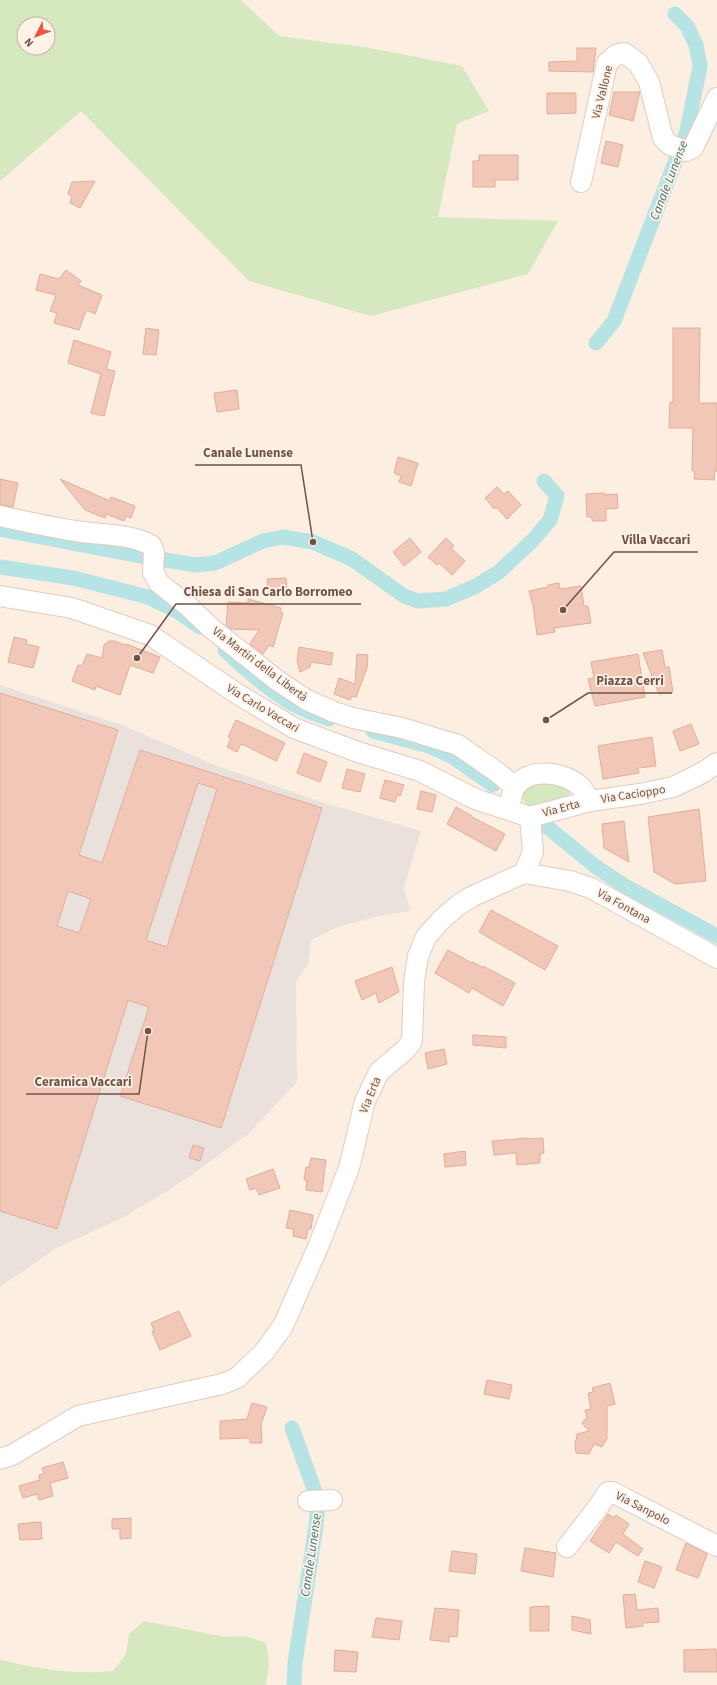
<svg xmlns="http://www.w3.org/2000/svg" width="717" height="1685" viewBox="0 0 717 1685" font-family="'Source Sans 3',sans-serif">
  <rect width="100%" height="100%" fill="#fceee0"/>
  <polygon fill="#eae1dc" points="0,685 122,725 220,767 328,804 421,831 404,888 410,911 380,916 337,927 311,940 308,965 296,981 297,1082 248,1134 177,1185 122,1218 55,1249 0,1287"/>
  <g fill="#d5e8bf" fill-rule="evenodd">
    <path d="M0,0H241L279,36L370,48L462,66L489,111L457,124L438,217L558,221L528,274L371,316L249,281L81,111L0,181ZM24,24H48V48H24Z"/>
    <path d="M542,778L570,790L569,798L533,808C510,797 531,785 542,778Z"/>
    <path d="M144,1621L225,1637L246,1636L266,1643L269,1663L266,1685H0V1660C41,1669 71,1675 113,1671L126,1654L129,1634Z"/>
  </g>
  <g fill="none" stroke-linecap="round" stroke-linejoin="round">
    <g stroke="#b6e3e4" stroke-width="15">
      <polyline points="596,343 614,321 687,131 700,66 696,45 687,26 675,14"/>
      <polyline points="0,529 140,556 196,565 215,563 263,541 283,537 313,542 352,559 404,596 418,601 446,599 476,586 499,572 533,540 550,520 557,496 544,481"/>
      <polyline points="0,567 73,578 148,597 177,611 200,627"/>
      <path d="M225,650C246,670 278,699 305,710C313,714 321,716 329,719"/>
      <polyline points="373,731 429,746 453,757 493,785"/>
      <polyline points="545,825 596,867 625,886 717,936"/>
      <polyline points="292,1428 318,1500 316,1526 295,1663 294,1685"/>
    </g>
  </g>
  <g fill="#f1c8b8" stroke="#e3ac99" fill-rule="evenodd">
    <polygon points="577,48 596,48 593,72 549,71 549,62 577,61"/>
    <polygon points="614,92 640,92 633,121 609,115"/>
    <polygon points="547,93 576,93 576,113 547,114"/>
    <polygon points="606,141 623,145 618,167 601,163"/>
    <polygon points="479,155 518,155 518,180 495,180 495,187 473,187 473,161 479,161"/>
    <polygon points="95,181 80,208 70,203 72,196 68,194 72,182"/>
    <polygon points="66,270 81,281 78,285 102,295 95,314 86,310 79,330 54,323 57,313 50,311 56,295 36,290 40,274 59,279"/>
    <polygon points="146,328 159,330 156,355 143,354"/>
    <polygon points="673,328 700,328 699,403 717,403 717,471 715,471 714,480 694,479 695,471 692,471 693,428 669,428 670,402 673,403"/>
    <polygon points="74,340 111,352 106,369 115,371 104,416 91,413 101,374 68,363"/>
    <polygon points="237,390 239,409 217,412 214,393"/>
    <polygon points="398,457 418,463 411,486 399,482 401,476 394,473"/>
    <polygon points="0,479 18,483 13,507 0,505"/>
    <polygon points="60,479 110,501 111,497 135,506 131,518 126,516 124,521 106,514 105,518 85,510"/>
    <polygon points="497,487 504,494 508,491 521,505 507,519 496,507 494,509 485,498"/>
    <polygon points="604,493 604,495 617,494 618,508 606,509 606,521 592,521 592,517 587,517 586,494"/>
    <polygon points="410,538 421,552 404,566 393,552"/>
    <polygon points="446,538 454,546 451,548 465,561 452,575 439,563 437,565 428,557"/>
    <polygon points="286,578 287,590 268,591 267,579"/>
    <polygon points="559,583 560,589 581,586 584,606 588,606 591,623 554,628 555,632 537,635 533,605 529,591 548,587 548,585"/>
    <polygon points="248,599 281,608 280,612 283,613 273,647 269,645 263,654 250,644 259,630 230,629 226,626 228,602 248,603"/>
    <polygon points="14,637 27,640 26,644 39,647 33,668 8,662"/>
    <polygon points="109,641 114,641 125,645 126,644 160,657 153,673 130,665 120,695 96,686 95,690 72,681 78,665 82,666 87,654 102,658 104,645"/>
    <polygon points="299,647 333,653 331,665 311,662 310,667 300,672 297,660"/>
    <polygon points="662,650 665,667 669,667 673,692 659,694 643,653"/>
    <polygon points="357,654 368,655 367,668 356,697 352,696 350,700 334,694 339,678 355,684"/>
    <polygon points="638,654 645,697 595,706 588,679 594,678 591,662"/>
    <path d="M0,693L118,730L79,855L102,863L140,750L322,808L221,1128L120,1096L149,1007L128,1000L57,1229L0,1211ZM198,783L217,789L167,947L146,940ZM68,891L91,899L79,933L57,926Z"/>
    <polygon points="236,720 285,743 276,761 244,745 241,744 237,752 227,747 231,739 228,737"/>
    <polygon points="691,724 699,744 680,751 673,731"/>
    <polygon points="652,737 656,766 638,768 639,773 603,779 598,746"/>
    <polygon points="304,753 327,762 320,782 297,773"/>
    <polygon points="347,769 365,774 360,792 342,788"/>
    <polygon points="385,780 404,785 400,796 397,795 395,802 380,798"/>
    <polygon points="421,791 436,795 432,812 417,809"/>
    <polygon points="456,807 472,816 472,817 505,834 496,851 447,824"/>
    <polygon points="699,809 706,881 675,884 654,872 648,817"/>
    <polygon points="624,821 626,840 629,862 604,848 602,824"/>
    <polygon points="491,910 558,946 545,970 479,932"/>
    <polygon points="448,950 472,963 473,962 482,967 483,966 515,983 503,1006 472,988 469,993 435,973"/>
    <polygon points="392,967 399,992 379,1003 376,993 362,1000 355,981"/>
    <polygon points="473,1035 506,1037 506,1048 473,1045"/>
    <polygon points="444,1049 447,1064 428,1069 425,1053"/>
    <polygon points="528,1138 528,1139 543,1138 544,1153 540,1154 540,1163 517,1165 516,1153 494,1155 492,1141"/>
    <polygon points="193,1145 204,1148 200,1161 189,1158"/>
    <polygon points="465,1151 466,1165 445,1167 444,1154"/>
    <polygon points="311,1158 326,1160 322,1192 306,1190 307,1180 304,1180 306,1167 309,1167"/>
    <polygon points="273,1169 280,1188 259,1195 256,1188 250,1190 246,1179"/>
    <polygon points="290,1210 313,1215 311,1229 308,1229 306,1239 293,1236 294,1229 286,1228"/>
    <polygon points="179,1311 191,1336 160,1350 152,1332 154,1331 151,1323"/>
    <polygon points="487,1380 512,1385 509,1399 484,1394"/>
    <polygon points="610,1383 615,1404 607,1406 607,1438 602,1447 594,1444 589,1454 576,1453 575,1441 576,1441 577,1434 589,1431 582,1423 587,1417 585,1410 591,1409 588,1393 593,1392 592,1388"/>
    <polygon points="252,1403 267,1407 261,1424 262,1443 250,1443 250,1438 220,1439 220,1421 247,1419"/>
    <polygon points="63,1462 68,1478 50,1483 53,1496 39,1500 37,1494 23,1498 19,1486 40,1480 39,1475 44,1474 42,1468"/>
    <polygon points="608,1514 614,1518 616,1515 629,1524 623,1534 643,1549 638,1556 616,1542 609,1553 590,1541"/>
    <polygon points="131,1518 131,1538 120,1539 120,1529 112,1529 112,1519"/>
    <polygon points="41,1522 42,1539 20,1540 18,1524"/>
    <polygon points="686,1543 707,1554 698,1578 676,1570"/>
    <polygon points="525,1548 556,1553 553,1577 521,1571"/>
    <polygon points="452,1551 477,1554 475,1574 449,1571"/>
    <polygon points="645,1561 662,1567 654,1588 638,1582"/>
    <polygon points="635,1594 637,1610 658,1608 659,1622 643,1623 643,1626 626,1628 623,1595"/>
    <polygon points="549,1606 549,1631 530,1631 530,1607"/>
    <polygon points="435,1608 459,1610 457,1637 449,1636 449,1642 430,1640"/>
    <polygon points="572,1616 590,1620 591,1634 572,1630"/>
    <polygon points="376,1618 402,1621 399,1640 372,1637"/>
    <polygon points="716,1649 716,1653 717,1653 717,1672 684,1672 684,1650"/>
    <polygon points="335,1650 358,1652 356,1672 334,1671"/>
  </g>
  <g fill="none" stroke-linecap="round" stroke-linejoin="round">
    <g stroke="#e1cbc0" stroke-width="22">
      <g id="minor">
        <polyline points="581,182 607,63 616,55 624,53 638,63 649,82 663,138 670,145 686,151 693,148 717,98"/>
        <path d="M0,516C27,522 54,528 82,532C105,535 130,534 151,545L154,552L153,572L159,583L188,606L211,628L278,681L307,700L334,712L353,718L402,728L458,745L497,772L515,787"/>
        <polyline points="0,596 72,608 150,635 236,693 294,728 358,752 420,771 475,799 530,817"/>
        <path d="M511,799C512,795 513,790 515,787C529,766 565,772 581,787C584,791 587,797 590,801"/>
        <polyline points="524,873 570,881 591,888 717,958"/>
        <polyline points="0,1459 12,1455 78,1416 222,1384 237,1378 264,1352 283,1326 318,1247 349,1168 365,1101 379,1072 405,1050 412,1041 414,982 418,956 426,937 441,920 457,906 471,897 524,873 533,852 530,817 590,801 640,794 673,787 702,773 717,763"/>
        <polyline points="308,1501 332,1500"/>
        <polyline points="567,1547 599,1506 608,1492 612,1492 717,1546"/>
      </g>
    </g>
    <use href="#minor" stroke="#fff" stroke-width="20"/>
  </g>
  <g text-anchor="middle" stroke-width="3.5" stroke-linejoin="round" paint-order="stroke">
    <g font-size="12" fill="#725248" stroke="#fff2e6">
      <text transform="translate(602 92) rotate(-76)" y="4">Via Vallone</text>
      <text transform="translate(260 664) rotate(37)" y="4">Via Martiri della Libertà</text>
      <text transform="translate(263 708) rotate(31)" y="4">Via Carlo Vaccari</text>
      <text transform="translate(633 794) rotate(-9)" y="4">Via Cacioppo</text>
      <text transform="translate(561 808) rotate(-15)" y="4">Via Erta</text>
      <text transform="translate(624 906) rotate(29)" y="4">Via Fontana</text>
      <text transform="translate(370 1095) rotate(-68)" y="4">Via Erta</text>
      <text transform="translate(643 1508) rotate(27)" y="4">Via Sanpolo</text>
    </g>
    <g font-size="13" font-style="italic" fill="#3c7578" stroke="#fff2e6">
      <text transform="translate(668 180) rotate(-69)" y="5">Canale Lunense</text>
      <text transform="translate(310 1555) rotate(-82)" y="5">Canale Lunense</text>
    </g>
  </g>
  <path fill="none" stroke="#725248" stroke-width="1.5" d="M313 542L301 465H195M563 610L614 552H698M137 658L176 604H361M546 720L588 693H672M148 1031L139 1094H26"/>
  <g fill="#725248" stroke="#fff2e6" stroke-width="1.5">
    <circle cx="313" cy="542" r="4"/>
    <circle cx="563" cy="610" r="4"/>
    <circle cx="137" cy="658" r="4"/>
    <circle cx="546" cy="720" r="4"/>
    <circle cx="148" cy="1031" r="4"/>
  </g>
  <g font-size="13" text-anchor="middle" font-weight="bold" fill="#725248" stroke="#fff2e6" stroke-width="3.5" stroke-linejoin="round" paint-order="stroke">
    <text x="248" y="457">Canale Lunense</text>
    <text x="656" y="544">Villa Vaccari</text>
    <text x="268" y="596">Chiesa di San Carlo Borromeo</text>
    <text x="630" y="685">Piazza Cerri</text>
    <text x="83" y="1086">Ceramica Vaccari</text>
  </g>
  <g transform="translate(36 36) rotate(228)"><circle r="19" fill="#fff2e6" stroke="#c7b2a7"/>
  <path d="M0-3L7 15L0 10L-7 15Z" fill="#e55646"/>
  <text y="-6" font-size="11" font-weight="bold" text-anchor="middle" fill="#725248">N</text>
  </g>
</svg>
